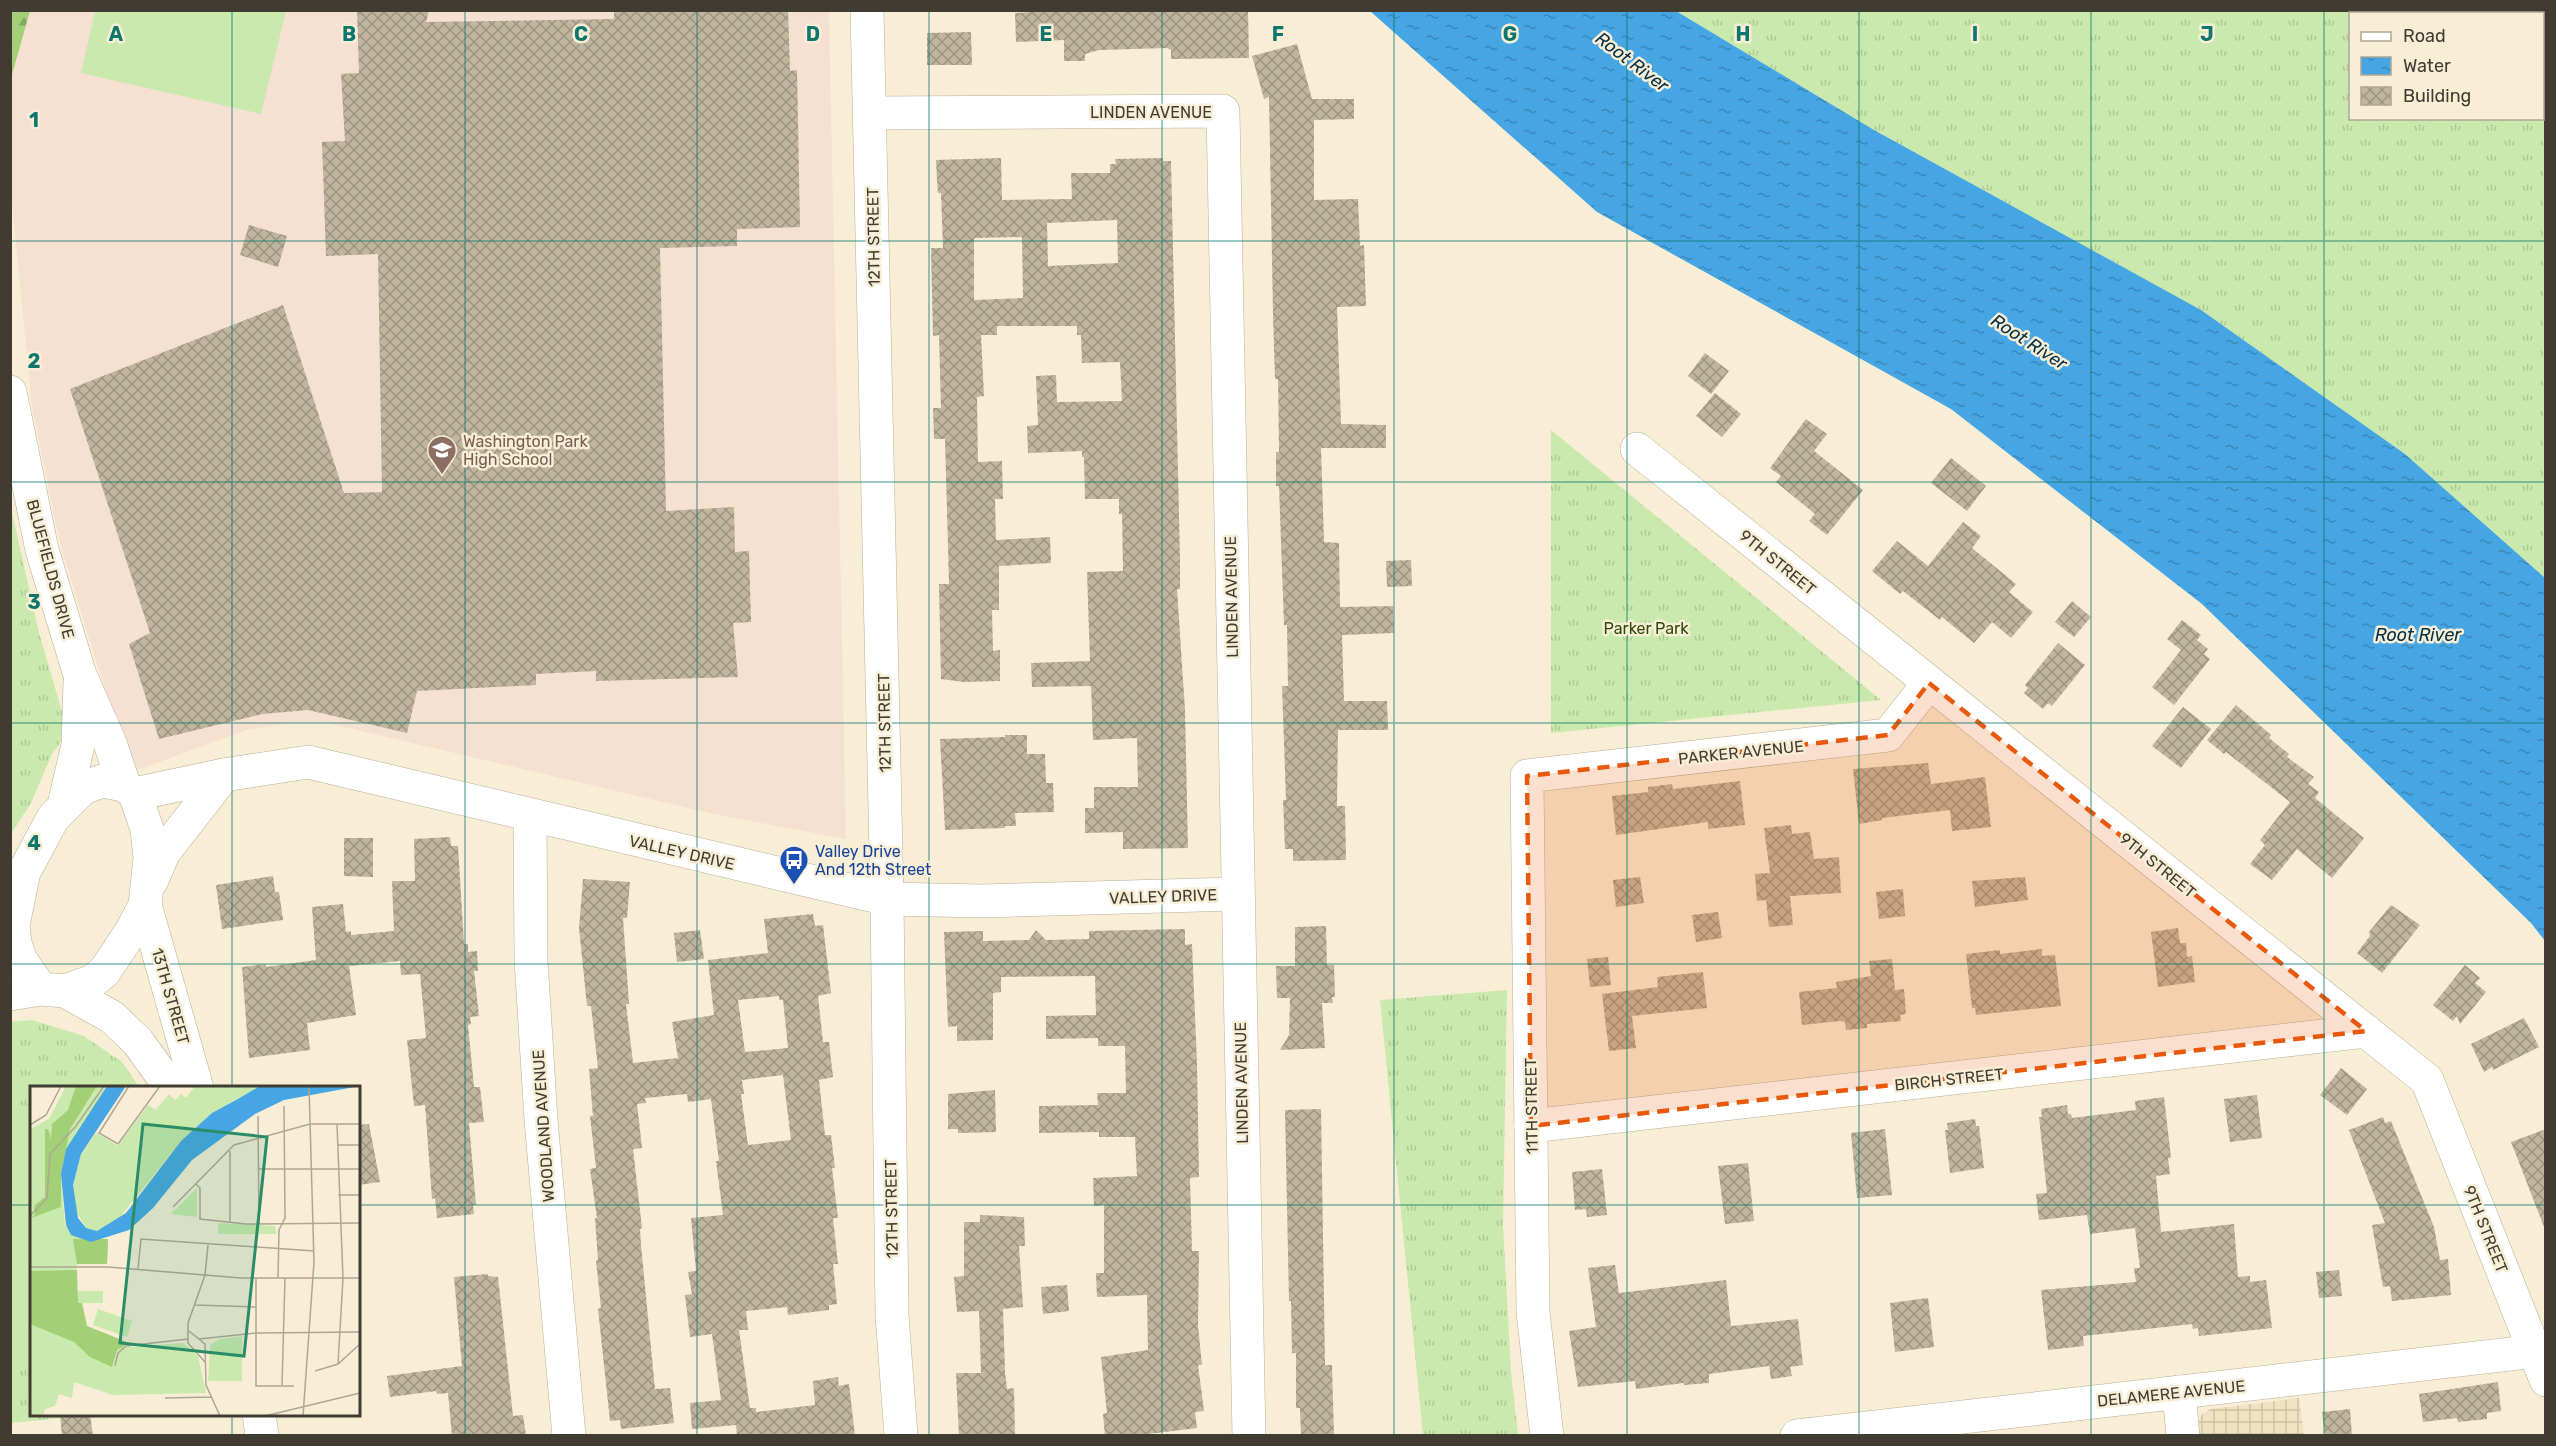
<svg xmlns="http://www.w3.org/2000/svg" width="2556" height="1446" viewBox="0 0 2556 1446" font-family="Rubik,sans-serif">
  <defs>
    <pattern id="industrial-grid" width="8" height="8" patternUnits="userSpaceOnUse" patternTransform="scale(1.5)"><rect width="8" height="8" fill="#f0e3c2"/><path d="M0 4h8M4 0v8" fill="none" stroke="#cfc4a7"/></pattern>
    <pattern id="grass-tufts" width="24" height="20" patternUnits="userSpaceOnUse" patternTransform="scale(1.5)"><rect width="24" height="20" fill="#c9eaac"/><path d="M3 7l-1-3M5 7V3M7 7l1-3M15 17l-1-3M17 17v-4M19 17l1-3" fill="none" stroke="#aeca94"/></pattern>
    <pattern id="forest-firs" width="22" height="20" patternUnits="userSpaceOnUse" patternTransform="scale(1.5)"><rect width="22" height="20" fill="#a3d077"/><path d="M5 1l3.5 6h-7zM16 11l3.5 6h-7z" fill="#86aa62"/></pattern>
    <pattern id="water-ripples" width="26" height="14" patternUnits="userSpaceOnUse" patternTransform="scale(1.5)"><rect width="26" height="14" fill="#45a6e3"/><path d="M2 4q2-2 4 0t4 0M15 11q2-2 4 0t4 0" fill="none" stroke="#3b88b9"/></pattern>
    <pattern id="building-cross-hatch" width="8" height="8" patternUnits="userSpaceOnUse" patternTransform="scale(1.5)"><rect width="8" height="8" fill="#c0b69e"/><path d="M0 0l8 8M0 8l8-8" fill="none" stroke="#9d9581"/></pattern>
  </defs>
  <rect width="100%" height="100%" fill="#f8eed5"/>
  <polygon fill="url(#industrial-grid)" points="2299,1398 2304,1435 2198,1435 2198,1422 2202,1414 2211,1409"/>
  <polygon fill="#f5e0d2" points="30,11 829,11 846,839 714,814 327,723 289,723 246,730 135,771 101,677 60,543 32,407 11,193 10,78"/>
  <g fill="url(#grass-tufts)" fill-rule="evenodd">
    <path d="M1676,11H2545V578L2405,454L2201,310L1874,130ZM2350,14H2542V118H2350Z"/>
    <polygon points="1551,430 1881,700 1551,733"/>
    <polygon points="10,504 39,633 68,732 52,754 31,803 11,834"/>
    <polygon points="1507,990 1503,1225 1511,1372 1518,1435 1423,1435 1380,1000"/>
    <polygon points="32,1020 84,1036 122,1062 139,1087 32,1088 32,1414 91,1415 11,1423 10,1022"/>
  </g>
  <polygon fill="url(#forest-firs)" points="11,10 30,11 11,78 10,11"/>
  <g fill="#c9eaac">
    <polygon points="95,11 286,11 261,114 81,73"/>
    <polygon points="31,1122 31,1368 11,1370 11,1124"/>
  </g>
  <polygon fill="url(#water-ripples)" points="1370,11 1676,11 1874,130 2201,310 2405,454 2545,578 2545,941 2531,923 2202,604 1951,409 1597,212"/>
  <g fill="url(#building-cross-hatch)" fill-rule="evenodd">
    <polygon points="357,10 429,10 426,22 614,19 614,10 788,10 790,71 797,70 800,227 737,229 737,246 660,248 666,511 734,507 735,552 749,551 751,622 733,623 738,677 596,681 596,671 536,674 536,685 417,691 407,733 308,710 262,714 159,739 129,644 150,633 70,389 283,305 344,493 382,492 378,254 326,256 322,142 345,141 341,74 359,73"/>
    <polygon points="1063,10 1248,10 1249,58 1171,59 1171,50 1167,48 1099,50 1085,54 1085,61 1064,61 1064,40 1016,42 1015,13"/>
    <polygon points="971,32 972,65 927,65 927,33"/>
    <polygon points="1297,44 1312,99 1354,99 1354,119 1314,120 1314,200 1358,199 1360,246 1364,245 1366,306 1337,307 1341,424 1386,425 1386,448 1321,448 1324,542 1339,543 1340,607 1393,606 1394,633 1342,635 1344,701 1387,701 1388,730 1338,730 1337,806 1345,806 1346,860 1293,861 1293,849 1285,849 1283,800 1286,800 1282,686 1288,686 1287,625 1284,625 1279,486 1276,486 1276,452 1279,452 1278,379 1275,379 1273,314 1269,97 1264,99 1252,56"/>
    <path d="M1001,158L1002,200L1072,199L1071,173H1110V164H1116L1115,159L1163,158V161H1171L1180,560V589H1177L1185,710L1188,848L1123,849V832L1085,833V808H1094V787H1138L1137,738L1093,740L1091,686L1032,687L1031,663L1090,661L1087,572L1123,571L1122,514H1119V499H1085L1084,457H1082V451L1028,453L1027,426L1038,425L1036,376L1056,375L1057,402L1122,401L1120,362L1082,363L1081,335H1077V326H997V335H981L984,396L977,397L978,462L1002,461L1003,499H995L996,540L1050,537L1051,563L999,566V610H992L993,651L1000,650V681L964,682L941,679L939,584H949L945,439H934L933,408H941L939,335L933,336L931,248H943L941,193H938L937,180L936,160ZM1117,220L1118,263L1048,266L1047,223ZM1022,237L1023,298L974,300V238Z"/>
    <polygon points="249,225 287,236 278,267 240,255"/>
    <polygon points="1705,353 1729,371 1711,394 1688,376"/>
    <polygon points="1715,393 1741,414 1722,437 1696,416"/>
    <polygon points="1806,419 1827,434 1814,451 1863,490 1827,535 1809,521 1815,514 1776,482 1781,476 1770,468"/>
    <polygon points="1951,458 1986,486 1967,511 1931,483"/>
    <polygon points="1963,522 1981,536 1972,548 2016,584 2009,592 2033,612 2011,638 1992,622 1974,643 1942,617 1940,620 1903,591 1900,594 1872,571 1897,541 1928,566"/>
    <polygon points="1411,560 1412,586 1387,587 1386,561"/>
    <polygon points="2072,601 2091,617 2074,637 2055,622"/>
    <polygon points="2182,620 2201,635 2197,640 2208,649 2204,654 2210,659 2174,705 2152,687 2181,650 2167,639"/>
    <polygon points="2058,643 2085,665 2052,706 2048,703 2043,709 2024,693 2028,688 2025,685"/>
    <polygon points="2236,705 2271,735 2269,738 2289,754 2287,757 2314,777 2308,784 2319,792 2315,798 2364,838 2332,878 2297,849 2272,880 2250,864 2265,845 2260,840 2290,802 2226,752 2224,754 2207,740"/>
    <polygon points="2183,707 2211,729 2181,768 2152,746"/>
    <polygon points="1005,735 1027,735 1027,754 1045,754 1046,783 1053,783 1054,812 1015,813 1016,826 1005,826 1005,828 945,830 940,739 1005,737"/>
    <polygon points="1928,763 1931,784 1985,777 1991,827 1952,831 1950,810 1882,818 1882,820 1859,824 1853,769"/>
    <polygon points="1740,781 1745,825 1708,829 1708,822 1616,835 1612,796 1648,792 1648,787 1672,784 1673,789"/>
    <polygon points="1791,825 1792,834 1810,832 1814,859 1839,857 1841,893 1790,896 1793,925 1769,927 1766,900 1757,901 1755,874 1770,873 1764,828"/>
    <polygon points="450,837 451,846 458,846 464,944 468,944 468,952 477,951 478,971 474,971 479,1016 470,1017 471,1024 468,1025 474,1087 480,1087 484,1122 469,1123 476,1205 473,1205 474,1214 437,1218 435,1198 432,1199 425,1105 414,1106 407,1040 426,1038 420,974 401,975 400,961 349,966 356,1015 307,1023 310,1050 249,1058 242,967 266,964 266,967 316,960 312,907 343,904 346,932 351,931 351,935 394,931 392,881 415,881 414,839"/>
    <polygon points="344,838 373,838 373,877 344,876"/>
    <polygon points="273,876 275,892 279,892 283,920 222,929 216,885"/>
    <polygon points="1640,877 1644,903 1616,907 1613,880"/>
    <polygon points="2025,877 2028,900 1975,907 1972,881"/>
    <path d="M583,879L630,882L627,918H623L629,1004H626L633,1063L678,1058L672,1022L714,1015L708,960L768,953L764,919L813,914L815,926L823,925L831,993L818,996L823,1042H829L833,1077L819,1080L825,1135H831L835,1168H832L838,1218H833L838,1264H833L837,1304L829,1305V1310L788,1315L787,1307L746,1311L748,1330H739L750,1408H756V1412L815,1405L813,1381L838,1377L839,1386L849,1384L855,1436H737L736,1425L692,1429L690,1403L721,1400L712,1334L690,1337L685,1295L692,1294L688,1272L696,1271L691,1218L723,1215L716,1161H719L711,1099L688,1102L687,1094L645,1098L646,1103L637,1104L642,1148L633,1149L642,1228L640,1229L641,1245L655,1389L670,1388L674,1423L621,1429L620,1420L610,1421L598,1309L601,1308L596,1260H598L595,1218H597L590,1169L596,1168L590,1116H593L589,1069L598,1068L591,1006H587L579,928ZM779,996V1000H783L788,1048L745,1052L738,1000ZM783,1075L791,1140L748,1145L741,1094H744L742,1080Z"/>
    <polygon points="1903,889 1905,916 1879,919 1876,892"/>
    <polygon points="2391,905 2420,925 2382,973 2357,953 2370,936 2369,932"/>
    <polygon points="1718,912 1722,938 1696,942 1692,915"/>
    <polygon points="1326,926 1327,965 1334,965 1335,997 1332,997 1333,1003 1322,1003 1325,1048 1280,1050 1289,1035 1290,998 1277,998 1276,966 1295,966 1295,927"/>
    <polygon points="2178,928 2180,943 2186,943 2187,957 2192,956 2195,982 2158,987 2151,932"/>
    <polygon points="1185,929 1185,945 1192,944 1197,1064 1199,1177 1190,1178 1192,1251 1199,1251 1198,1326 1202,1365 1198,1365 1204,1411 1195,1412 1197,1428 1132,1436 1105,1436 1103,1414 1107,1413 1101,1357 1148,1350 1147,1295 1097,1297 1096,1273 1104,1273 1104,1205 1094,1206 1093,1178 1137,1176 1135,1137 1099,1137 1099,1132 1039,1133 1039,1106 1098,1105 1097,1093 1126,1093 1125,1046 1098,1046 1098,1038 1046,1039 1046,1016 1096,1015 1095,976 1001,977 1001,992 993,993 993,1040 957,1041 957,1026 948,1027 944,932 983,931 983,941 1029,940 1036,930 1046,940 1089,939 1089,931"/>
    <polygon points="700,930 704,959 677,962 674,933"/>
    <polygon points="2042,949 2042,956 2055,955 2061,1006 1976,1015 1975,1008 1972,1008 1966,954 2000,950 2000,954"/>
    <polygon points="1608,957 1611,985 1590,987 1587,959"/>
    <polygon points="1892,959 1895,990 1904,989 1906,1014 1900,1015 1901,1021 1867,1024 1867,1028 1846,1030 1845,1022 1840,1021 1802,1025 1799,992 1837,988 1836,982 1871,976 1869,961"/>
    <polygon points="2465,965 2480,978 2475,983 2486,992 2460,1024 2457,1016 2453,1021 2433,1005"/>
    <polygon points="1703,972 1707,1008 1632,1016 1636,1048 1609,1051 1602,994 1658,987 1657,977"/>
    <polygon points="2524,1018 2539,1047 2493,1070 2492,1067 2484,1072 2471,1044"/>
    <polygon points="2341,1068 2367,1089 2347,1115 2320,1095"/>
    <polygon points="995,1090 996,1132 958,1133 958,1129 948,1129 948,1094"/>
    <polygon points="2257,1095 2262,1138 2230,1142 2224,1099"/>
    <polygon points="2164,1097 2171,1158 2168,1158 2170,1174 2156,1176 2161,1232 2234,1224 2238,1277 2250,1276 2250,1282 2266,1280 2272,1328 2199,1336 2198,1328 2193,1329 2192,1324 2083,1336 2084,1346 2048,1350 2041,1290 2136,1282 2134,1268 2140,1268 2135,1228 2090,1234 2087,1215 2039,1220 2036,1194 2047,1193 2039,1117 2042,1117 2041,1109 2067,1105 2068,1114 2071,1114 2072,1118 2136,1110 2135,1101"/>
    <polygon points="1321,1109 1325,1365 1332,1365 1334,1436 1301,1436 1300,1408 1296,1408 1296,1353 1292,1353 1291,1301 1289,1301 1285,1110"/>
    <polygon points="2383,1117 2385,1123 2391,1121 2434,1227 2440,1260 2448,1259 2451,1295 2392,1301 2390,1286 2383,1287 2372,1225 2385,1223 2349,1130"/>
    <polygon points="1975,1119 1976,1126 1979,1126 1984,1168 1950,1173 1945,1130 1948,1130 1947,1123"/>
    <polygon points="369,1124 380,1182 358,1185 358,1125"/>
    <polygon points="1885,1129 1892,1195 1857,1198 1851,1133"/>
    <polygon points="2546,1129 2546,1227 2544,1227 2511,1142"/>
    <polygon points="1748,1163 1754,1221 1725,1224 1718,1166"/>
    <polygon points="1602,1169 1607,1215 1587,1217 1586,1209 1575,1210 1572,1172"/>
    <polygon points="980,1215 1024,1217 1025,1246 1019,1246 1023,1307 1003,1309 1005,1372 1007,1389 1014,1388 1015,1436 959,1436 956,1373 981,1373 979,1311 957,1312 954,1277 964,1276 964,1222 980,1222"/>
    <polygon points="1615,1265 1619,1293 1726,1280 1731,1326 1798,1319 1803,1365 1790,1367 1792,1376 1771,1379 1769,1366 1709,1374 1709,1383 1684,1385 1684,1383 1636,1389 1635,1381 1578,1387 1569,1331 1596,1327 1588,1268"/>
    <polygon points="2339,1270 2342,1296 2319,1298 2316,1272"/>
    <polygon points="488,1274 488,1276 498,1277 513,1416 523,1415 526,1436 452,1436 448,1393 437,1394 436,1391 390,1397 387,1376 462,1366 454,1277"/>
    <polygon points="1067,1285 1069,1311 1043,1314 1041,1287"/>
    <polygon points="1928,1298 1934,1347 1895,1352 1890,1303"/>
    <polygon points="2498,1382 2501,1411 2487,1413 2487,1419 2458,1422 2457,1418 2423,1422 2419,1394"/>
    <polygon points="2350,1409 2352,1436 2325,1436 2322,1412"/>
    <polygon points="60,1414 90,1414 93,1436 62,1436"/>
  </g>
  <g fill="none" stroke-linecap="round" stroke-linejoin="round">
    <g stroke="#b8af97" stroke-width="34">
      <g id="minor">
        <polyline points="867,10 887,899 892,1315 901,1436"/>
        <polyline points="870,113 1223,111 1249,1436"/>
        <polyline points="10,392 42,550 80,675 110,743 124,785"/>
        <polyline points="1637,449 2427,1080 2546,1380"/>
        <polyline points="135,794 224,775 308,762 887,899 983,901 1237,894"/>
        <polyline points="64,805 78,745 80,682"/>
        <polyline points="530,816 531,960 541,1120 569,1436"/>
        <polyline points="151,882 164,852 224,775"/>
        <polyline points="145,905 197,1088"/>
        <polyline points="65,991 112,1017 138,1042 171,1088"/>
        <polyline points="10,994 41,989 65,991 93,981 105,971 132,930 145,905 150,858 147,829 135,794 124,785 102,781 83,788 53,818 24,872 13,925 15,943 20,959 41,989"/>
        <polyline points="1531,1126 2366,1031"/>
        <polyline points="2179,1392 2183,1436"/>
        <polyline points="259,1414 262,1436"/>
        <polyline points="1547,1436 1533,1312 1527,776 1888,735 1929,683"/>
        <polyline points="1797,1436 2546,1350"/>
      </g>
    </g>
    <use href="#minor" stroke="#fff" stroke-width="33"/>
  </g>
  <path fill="#e8590c" fill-opacity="0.2" stroke="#e8590c" stroke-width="4.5" stroke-dasharray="12 8" stroke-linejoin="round" d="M1929,683L2366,1031L1531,1126L1527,776L1888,735Z"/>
  <path fill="none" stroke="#0f766e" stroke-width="1.5" stroke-opacity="0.55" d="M232,10V1088M465,10V1436M697,10V1436M929,10V1436M1162,10V1436M1394,10V1436M1627,10V1436M1859,10V1436M2091,10V1436M2324,10V1436M10,241H2546M10,482H2546M10,723H2546M10,964H2546M10,1205H32M358,1205H2546M232,1414V1436"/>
  <defs>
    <g id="school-pin" transform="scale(1.5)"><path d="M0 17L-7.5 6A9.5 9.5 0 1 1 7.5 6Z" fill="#8d6e63" stroke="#f8eed5"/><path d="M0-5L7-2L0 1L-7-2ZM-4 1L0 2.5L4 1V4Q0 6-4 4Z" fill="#fff"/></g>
    <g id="bus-pin" transform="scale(1.5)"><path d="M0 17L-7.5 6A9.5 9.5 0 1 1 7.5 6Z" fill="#1a4fb4" stroke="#f8eed5"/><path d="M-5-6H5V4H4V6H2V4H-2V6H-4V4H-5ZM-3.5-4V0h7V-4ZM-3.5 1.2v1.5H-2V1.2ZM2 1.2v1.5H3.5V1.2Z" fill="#fff"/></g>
  </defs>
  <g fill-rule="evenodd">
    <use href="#school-pin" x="442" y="450"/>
    <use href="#bus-pin" x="794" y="860"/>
  </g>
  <g text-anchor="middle" stroke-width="5" stroke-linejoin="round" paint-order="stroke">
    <g font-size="16" fill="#403c32" stroke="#f8eed5">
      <text x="1151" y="118">LINDEN AVENUE</text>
      <text transform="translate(873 237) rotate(-91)" y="6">12TH STREET</text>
      <text transform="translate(1778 562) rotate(39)" y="6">9TH STREET</text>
      <text transform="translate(51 569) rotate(75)" y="6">BLUEFIELDS DRIVE</text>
      <text transform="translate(1231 597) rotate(-91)" y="6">LINDEN AVENUE</text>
      <text transform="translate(884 723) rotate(-91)" y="6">12TH STREET</text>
      <text transform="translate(1741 752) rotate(-6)" y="6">PARKER AVENUE</text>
      <text transform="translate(682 852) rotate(13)" y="6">VALLEY DRIVE</text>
      <text transform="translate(2158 865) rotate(39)" y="6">9TH STREET</text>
      <text transform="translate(1163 896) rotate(-2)" y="6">VALLEY DRIVE</text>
      <text transform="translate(171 996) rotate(74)" y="6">13TH STREET</text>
      <text transform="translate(1949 1079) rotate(-6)" y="6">BIRCH STREET</text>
      <text transform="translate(1241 1083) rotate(-91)" y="6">LINDEN AVENUE</text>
      <text transform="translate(1531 1106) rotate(-91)" y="6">11TH STREET</text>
      <text transform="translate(543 1126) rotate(-94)" y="6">WOODLAND AVENUE</text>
      <text transform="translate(891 1209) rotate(-91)" y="6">12TH STREET</text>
      <text transform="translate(2486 1229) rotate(68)" y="6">9TH STREET</text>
      <text transform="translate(2171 1393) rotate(-6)" y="6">DELAMERE AVENUE</text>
    </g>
    <g font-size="16" fill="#785e54" stroke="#f8eed5" text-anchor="start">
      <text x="463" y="447">Washington Park<tspan x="463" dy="18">High School</tspan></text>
    </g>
    <g font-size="16" fill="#2f4b0b" stroke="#f8eed5">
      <text x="1646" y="634">Parker Park</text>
    </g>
    <g font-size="16" fill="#164399" stroke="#f8eed5" text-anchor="start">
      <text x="815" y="857">Valley Drive<tspan x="815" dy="18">And 12th Street</tspan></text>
    </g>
    <g font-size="18" font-style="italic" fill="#042f47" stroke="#f8eed5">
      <text transform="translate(1632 62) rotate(37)" y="6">Root River</text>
      <text transform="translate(2029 342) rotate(33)" y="6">Root River</text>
      <text x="2418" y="641">Root River</text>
    </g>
  </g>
  <g transform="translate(30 1086)">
    <rect width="330" height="330" fill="#f8eed5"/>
    <path d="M36,0H77L40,59L31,88L35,139L54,155L78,153L77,178H47L45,200L54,235L57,240L99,257L100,261L153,257L168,270L176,307L83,309L44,296L42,312L29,308L25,320L15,323L13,330H0V123L15,110L14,43H0L19,33ZM165,0H230L182,27L151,55L87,135L67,145L56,142L45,123L43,99L51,68L66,47L88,60L118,19L126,24L139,8L145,14L151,8L156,12ZM167,102V131L141,128ZM188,137L245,140L246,148H188ZM212,250V295H178L180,259L190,253Z" fill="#c9eaac"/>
    <path d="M46,0H67L40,43L31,88V121L1,132L5,128L4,118L14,107L15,43H18L21,53L22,38L38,24ZM43,153H78L77,178H47ZM47,184L48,216L52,217L57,240L99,257L87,264L82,281L60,271L44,256L0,238V185Z" fill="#a3d077"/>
    <path d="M0,43H15V111L0,123Z" fill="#c9eaac"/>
    <path d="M48,205H73V217H48Z" fill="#c9eaac"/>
    <path d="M68,223L102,235L97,251L63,239ZM186,256H207V291H186ZM93,268L125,270L122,283L112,296L89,303ZM142,268L159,284L146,292L125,284Z" fill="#c9eaac"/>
    <path d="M77,0H96L51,68L43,99L48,132L56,142L67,145L96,127L151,55L182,27L206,14L230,0H330L254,14L225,28L162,74L123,122L99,144L61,156L41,149L36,139L31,88L36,63Z" fill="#45a6e3"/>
    <path fill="none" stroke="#aea794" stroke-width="1.5" d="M99,0L69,47L88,58L130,0M228,30L229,138M307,38L313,192L308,278M0,39L16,29L31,0M307,59H330M200,65V136M229,83H330M166,98L170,102V133L216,138L330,137M308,109H330M143,121L204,59L280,38H330M0,130L17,112L20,68L46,40L74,0M0,181H78L211,192H330M108,183L111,153L284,165M248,192L249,144L255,132L254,20M226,193V300H264M165,219L226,221M159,245L175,258L176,299L190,330M169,253L226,247L330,246M175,276L158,257V237L175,189L178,159M85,280L88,267L96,260L158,253M285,285L308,278L330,258M252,299L255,192M135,312L181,311M235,330L330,307M273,330L284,176L279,0"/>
    <path fill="#2b8d68" fill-opacity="0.15" stroke="#2b8d68" stroke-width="3" d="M113,38L237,51L214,270L90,257Z"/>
    <rect width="330" height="330" fill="none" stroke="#403c32" stroke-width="3"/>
  </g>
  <g font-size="20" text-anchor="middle" font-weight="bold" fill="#0f766e" stroke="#f8eed5" stroke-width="5" stroke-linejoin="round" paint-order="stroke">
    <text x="116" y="41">A</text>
    <text x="349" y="41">B</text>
    <text x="581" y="41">C</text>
    <text x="813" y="41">D</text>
    <text x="1046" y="41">E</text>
    <text x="1278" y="41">F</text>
    <text x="1510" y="41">G</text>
    <text x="1743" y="41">H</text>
    <text x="1975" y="41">I</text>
    <text x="2207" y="41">J</text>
    <text x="34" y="127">1</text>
    <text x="34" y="368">2</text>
    <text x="34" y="609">3</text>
    <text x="34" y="850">4</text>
  </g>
  <rect width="2556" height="1446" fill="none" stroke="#403c32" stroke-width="24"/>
  <rect x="2349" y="12" width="195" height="108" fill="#f8eed5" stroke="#aea794" stroke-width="1.5"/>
  <rect x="2361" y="32" width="30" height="9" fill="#ffffff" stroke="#aea794" stroke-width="1.5"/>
  <text x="2403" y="42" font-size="18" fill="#403c32">Road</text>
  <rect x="2361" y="57" width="30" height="18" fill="url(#water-ripples)" stroke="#aea794" stroke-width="1.5"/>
  <text x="2403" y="72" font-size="18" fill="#403c32">Water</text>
  <rect x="2361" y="87" width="30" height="18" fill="url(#building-cross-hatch)" stroke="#aea794" stroke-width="1.5"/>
  <text x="2403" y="102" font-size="18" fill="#403c32">Building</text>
</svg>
